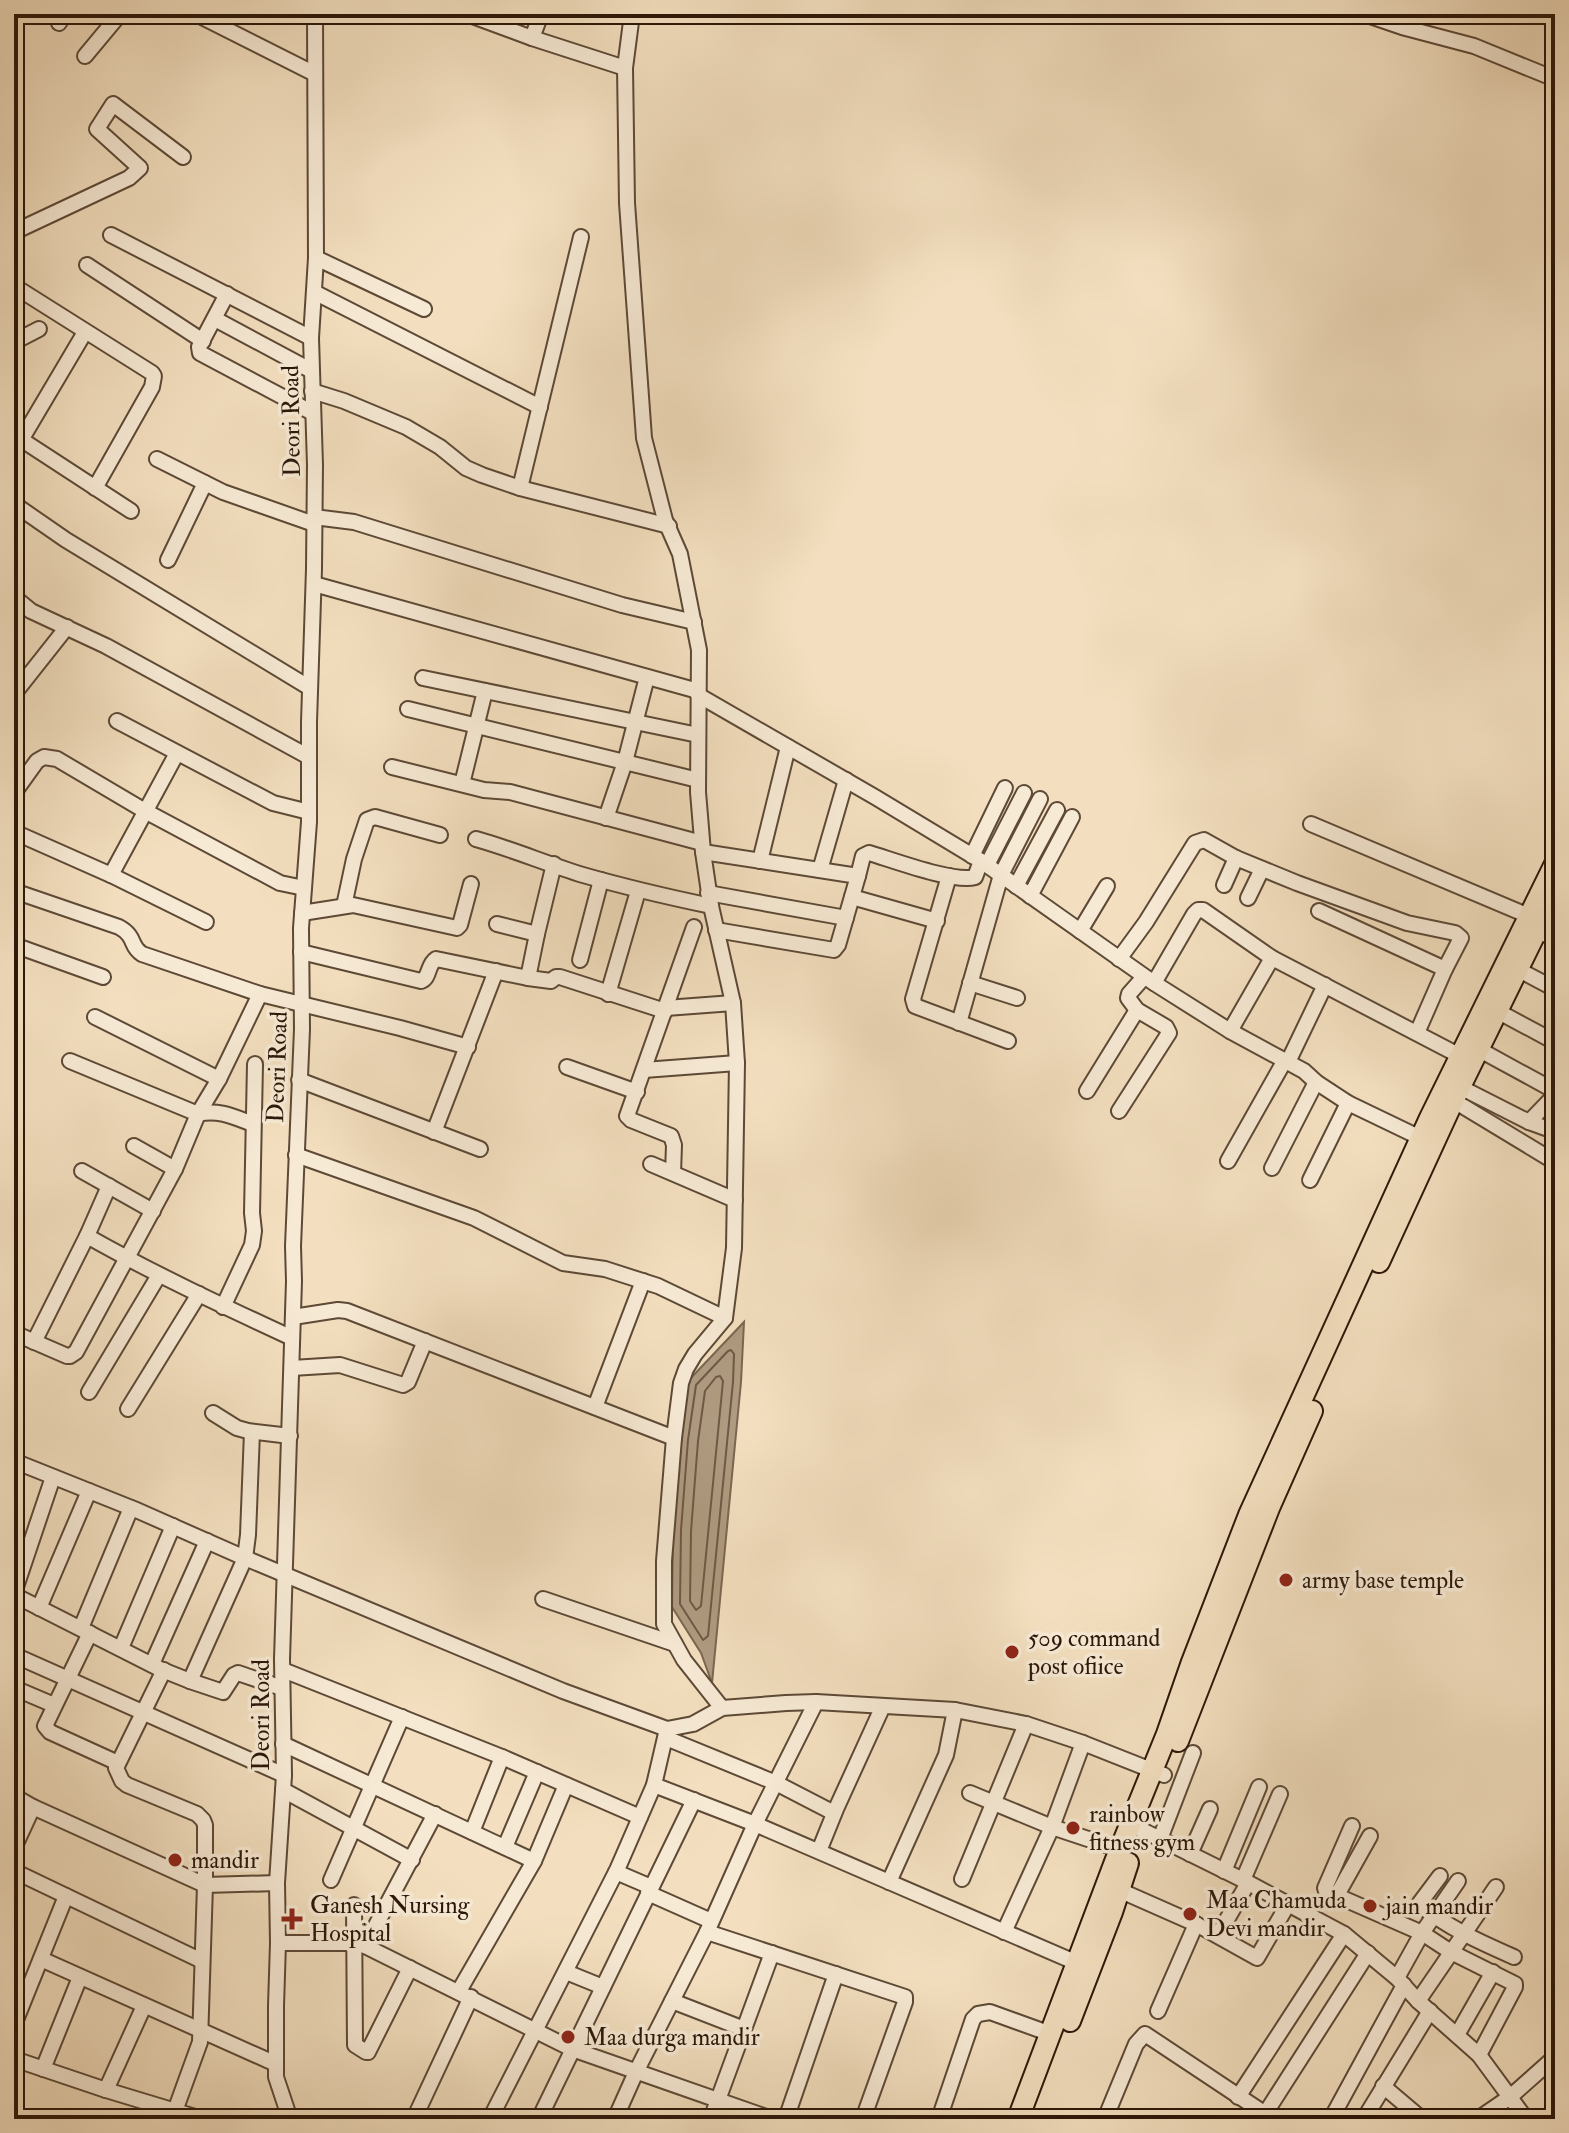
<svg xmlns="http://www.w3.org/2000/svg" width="1569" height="2133" viewBox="0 0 1569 2133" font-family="'IM FELL Double Pica',serif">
  <rect width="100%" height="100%" fill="#f3dfbf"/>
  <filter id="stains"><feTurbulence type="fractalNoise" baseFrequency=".0025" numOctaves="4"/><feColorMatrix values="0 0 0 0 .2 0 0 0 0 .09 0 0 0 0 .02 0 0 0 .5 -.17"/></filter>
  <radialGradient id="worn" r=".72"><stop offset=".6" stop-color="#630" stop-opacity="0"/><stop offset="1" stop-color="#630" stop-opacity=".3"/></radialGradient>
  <polygon fill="#af9b81" stroke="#7a6651" stroke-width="2" points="744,1322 741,1382 712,1683 701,1653 672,1607 673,1530 680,1439 688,1381"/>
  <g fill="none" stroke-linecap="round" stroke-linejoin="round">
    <g stroke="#6d5945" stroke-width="2">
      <polygon points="731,1350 734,1354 733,1382 708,1636 703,1640 680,1604 681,1530 688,1440 696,1385 728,1351"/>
      <polygon points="720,1376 723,1381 701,1606 696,1610 690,1601 691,1531 698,1441 705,1391 716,1377"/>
    </g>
    <g stroke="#5d4936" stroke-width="18">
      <g id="minor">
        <polyline points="196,14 315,74"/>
        <polyline points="467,14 532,38 625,68"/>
        <polyline points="632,14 625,68 627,203 644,438 665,520 680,554 699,650 698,792 703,852 711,906 733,1003 737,1063 734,1248 725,1318 695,1354 686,1369 681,1383 674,1438 664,1561 664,1624 684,1660 722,1708"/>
        <polyline points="1364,14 1402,27 1474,46 1555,79"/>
        <polyline points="59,23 64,14"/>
        <polyline points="532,38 541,14"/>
        <polyline points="85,56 120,14"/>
        <polyline points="14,232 129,178 140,168 97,129 113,104 183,157"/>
        <polyline points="111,235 311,338"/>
        <polyline points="316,258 424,309"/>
        <polyline points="87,265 203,341"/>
        <polyline points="14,286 152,373 154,376 152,387 95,488"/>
        <polyline points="314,292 540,407"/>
        <polyline points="227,294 199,347 200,353 313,413"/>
        <polyline points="215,319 312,371"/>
        <polyline points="14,342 39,329"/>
        <polyline points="312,391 344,401 406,427 440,447 466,468 482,475 520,488 669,526"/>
        <polyline points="22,440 131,511"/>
        <polyline points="14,452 85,332"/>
        <polyline points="157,459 223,492 314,524"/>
        <polyline points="520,488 581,237"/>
        <polyline points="14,504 66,540 310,688"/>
        <polyline points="314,517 354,522 622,605 694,622"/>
        <polyline points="168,560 205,483"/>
        <polyline points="314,584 698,691"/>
        <polyline points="14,597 31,611 106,646 309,757"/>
        <polyline points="423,678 698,735"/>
        <polyline points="14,694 67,627"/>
        <polyline points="698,695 875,797 981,861 1154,983 1230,1031 1304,1071 1316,1082 1348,1103 1427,1141"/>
        <polyline points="408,709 698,780"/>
        <polyline points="117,721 273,803 309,812"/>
        <polyline points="392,767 484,790 510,792 702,843"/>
        <polyline points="462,784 485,691"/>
        <polyline points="14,793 37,761 44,757 57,759 145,811 280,883 304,888"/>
        <polyline points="606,818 625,762 647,677"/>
        <polyline points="1311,824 1529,916"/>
        <polyline points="14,832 111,875 206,922"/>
        <path d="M476,839C512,849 547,864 583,875C625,887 668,897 711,906"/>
        <path d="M703,852L858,876L863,856L869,853C893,860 954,883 975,877L981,861"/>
        <polyline points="972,856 1005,788"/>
        <polyline points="760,861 788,747"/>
        <polyline points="987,865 1024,793"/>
        <polyline points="820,870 846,780"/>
        <polyline points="111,875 177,753"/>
        <polyline points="949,876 913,999 915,1006 1008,1041"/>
        <polyline points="1224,885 1236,858"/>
        <polyline points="1016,886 1057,810"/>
        <path d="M14,891L119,927C137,937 129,946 142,954L260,994L400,1028L468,1047"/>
        <polyline points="708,893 846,918"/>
        <polyline points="1030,896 1072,817"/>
        <polyline points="852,897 937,921"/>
        <polyline points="1248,898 1262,869"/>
        <polyline points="344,906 354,859 367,820 375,817 440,835"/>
        <polyline points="1319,911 1445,969 1417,1033"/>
        <polyline points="302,913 353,905 457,928 460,925 471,884"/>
        <polyline points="716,930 834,950 838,945 858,876"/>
        <polyline points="1080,931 1107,886"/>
        <polyline points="1538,931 1555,939"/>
        <polyline points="537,934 554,864"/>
        <polyline points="14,945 103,977"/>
        <path d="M301,952L421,981C430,978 427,965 436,959L528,978L537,934L497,924"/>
        <polyline points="1119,959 1146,922 1195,843 1204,840 1236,858 1297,883 1407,923 1455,933 1461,938 1445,969"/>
        <polyline points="580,960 601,880"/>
        <polyline points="1519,970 1555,989"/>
        <polyline points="528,978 551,981 556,977 560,977 665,1011"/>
        <polyline points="970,983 1017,998"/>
        <polyline points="1154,983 1194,914 1198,910 1203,910 1272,958"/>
        <polyline points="608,994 638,891"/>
        <polyline points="666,1008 733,1003"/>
        <polyline points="1499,1012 1555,1042"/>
        <polyline points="95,1017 219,1079"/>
        <polyline points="959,1023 1001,875 1040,799"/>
        <polyline points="1230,1031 1272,958 1466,1059"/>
        <polyline points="1480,1050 1555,1091"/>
        <polyline points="1288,1062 1325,985"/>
        <polyline points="567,1067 637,1092"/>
        <polyline points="644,1070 737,1063"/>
        <polyline points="299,1080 480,1149"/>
        <polyline points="1452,1083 1529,1122 1555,1095"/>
        <polyline points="1087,1091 1137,1010"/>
        <polyline points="1446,1096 1555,1162"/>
        <polyline points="1119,1111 1169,1033 1166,1027 1137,1010 1128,998 1129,994 1144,977"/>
        <polyline points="198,1114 219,1079 260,994"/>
        <path d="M198,1114C219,1109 234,1117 253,1124"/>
        <polyline points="1529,1122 1551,1130 1555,1126"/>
        <polyline points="434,1132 496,971"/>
        <polyline points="134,1146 175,1169"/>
        <polyline points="296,1155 474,1218 563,1263 605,1269 658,1286 725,1318"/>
        <polyline points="1228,1161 1285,1060"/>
        <polyline points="651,1164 735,1200"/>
        <polyline points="1272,1168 1316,1082"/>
        <polyline points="82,1171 153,1211"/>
        <polyline points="673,1173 674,1145 671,1136 631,1120 627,1116 694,927"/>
        <polyline points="1310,1180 1348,1103"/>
        <polyline points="87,1236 109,1186"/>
        <polyline points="223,1307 252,1245 254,1231 252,1213 255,1064"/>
        <polyline points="293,1317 338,1310 347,1311 674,1438"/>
        <polyline points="14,1333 67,1356 70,1356 76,1352 175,1169 198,1114 70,1061"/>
        <path d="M34,1342L87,1236C154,1274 223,1306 292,1338"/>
        <polyline points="292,1368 340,1365 403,1385 408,1382 425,1341"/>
        <polyline points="89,1392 159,1275"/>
        <polyline points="595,1407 643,1281"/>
        <polyline points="128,1409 199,1294"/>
        <polyline points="213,1413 237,1428 248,1431 290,1436"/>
        <polyline points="252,1432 248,1535 245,1558 190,1681 223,1692 234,1675 238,1673 282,1688"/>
        <polyline points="14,1461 134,1509 245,1558 563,1691 667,1729 693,1724 722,1708 786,1703 816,1702 955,1710 1026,1724 1083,1743 1164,1775"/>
        <polyline points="14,1593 53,1477"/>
        <polyline points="14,1595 160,1669 190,1681"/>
        <polyline points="543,1599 675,1644"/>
        <polyline points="39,1608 89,1491"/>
        <polyline points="81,1628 131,1508"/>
        <polyline points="90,1633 45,1726 50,1732 118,1763"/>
        <polyline points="121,1648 173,1526"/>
        <polyline points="14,1655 284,1775"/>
        <polyline points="152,1664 207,1541"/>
        <polyline points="164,1670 116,1768 122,1781 127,1785 197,1814 203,1820 205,1825 205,1885 200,2042 175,2111"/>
        <polyline points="283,1670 502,1757 640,1817"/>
        <polyline points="14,1688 54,1705"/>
        <polyline points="666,1738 776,1783 834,1813"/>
        <polyline points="283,1744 534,1861"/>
        <polyline points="654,1785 755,1824 1077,1963"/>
        <polyline points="283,1790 412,1860"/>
        <polyline points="970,1793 1052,1827 1121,1850"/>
        <polyline points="14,1796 33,1807 205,1885 277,1883"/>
        <polyline points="1352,1826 1325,1888 1326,1891 1422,1933 1451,1952 1515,1984 1515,1987 1479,2055"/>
        <polyline points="1140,1829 1243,1880 1344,1934 1397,1978 1418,2001 1479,2055 1526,2119"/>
        <polyline points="472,1832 502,1757"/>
        <polyline points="1160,1839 1193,1753"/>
        <polyline points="505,1847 537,1772"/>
        <polyline points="14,1848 33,1807"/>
        <polyline points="819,1851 836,1809 883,1706"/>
        <polyline points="1190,1854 1210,1809"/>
        <polyline points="14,1871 202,1961"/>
        <polyline points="1224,1871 1259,1787"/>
        <polyline points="616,1872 651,1887"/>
        <path d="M1440,1876L1419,1904C1448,1928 1480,1942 1514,1957"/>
        <polyline points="962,1879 1026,1724"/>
        <polyline points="331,1880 402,1717"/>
        <polyline points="1243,1880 1280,1794"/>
        <polyline points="889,1882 946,1755 955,1710"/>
        <polyline points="1119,1890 1196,1924 1257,1958 1288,1904"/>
        <polyline points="648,1893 711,1921"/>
        <polyline points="1337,1895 1370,1836"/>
        <polyline points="354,1905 355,2045 366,2052 368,2052 410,1968"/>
        <polyline points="707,1932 905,1997 905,2002 863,2119"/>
        <polyline points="1004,1932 1052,1827 1083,1743"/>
        <polyline points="1218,1935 1248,1883"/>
        <polyline points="278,1943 354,1943 365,1946 572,2049 772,2119"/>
        <polyline points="365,1946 435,1814"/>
        <polyline points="41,1959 276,2064"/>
        <polyline points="566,1972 603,1987"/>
        <polyline points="1397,1978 1422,1933 1458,1881"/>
        <polyline points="459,1991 534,1861 566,1785"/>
        <polyline points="672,2001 744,2029"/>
        <polyline points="1418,2001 1496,1887"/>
        <polyline points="1158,2011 1196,1924"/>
        <polyline points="14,2025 66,1896"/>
        <polyline points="1457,2035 1493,1972"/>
        <polyline points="14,2059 106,2090 202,2119"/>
        <polyline points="43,2069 80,1977"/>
        <polyline points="1383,2086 1422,2119"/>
        <polyline points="106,2090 144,2006"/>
        <polyline points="1238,2097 1344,1934"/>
        <polyline points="1265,2114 1368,1953"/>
        <polyline points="290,2119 276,2077 276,2006 278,1943 277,1883 284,1775 282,1659 294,1281 293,1246 302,1029 301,928 309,822 309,722 314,569 315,465 311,338 316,258 315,14"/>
        <polyline points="414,2119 471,1997"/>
        <polyline points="490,2119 617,1870 654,1785 667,1729"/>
        <polyline points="539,2119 694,1800"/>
        <polyline points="615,2119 636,2072 707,1932 755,1824 816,1702"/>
        <polyline points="711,2119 772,1953"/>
        <polyline points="786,2119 836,1974"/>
        <polyline points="939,2119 973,2019 978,2014 990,2012 1051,2034"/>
        <polyline points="1105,2119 1136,2044 1145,2034 1273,2119"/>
        <polyline points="1331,2119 1404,1985"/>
        <polyline points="1364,2119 1430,2011"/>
        <polyline points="1478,2119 1510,2097 1555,2057"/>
        <polyline points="1544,2119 1555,2111"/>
      </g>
    </g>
    <g stroke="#2b1709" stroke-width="24">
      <g id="highway">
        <polyline points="1379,1262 1453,1101 1553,897"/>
        <polyline points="1178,1741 1269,1508 1312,1411"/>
        <polyline points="1070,2021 1112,1912 1128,1863"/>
        <polyline points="1018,2119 1115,1862 1167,1734 1192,1662 1249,1515 1430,1118 1555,864"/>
      </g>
    </g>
    <use href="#minor" stroke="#f7ead5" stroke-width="14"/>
    <use href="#highway" stroke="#f3dfbf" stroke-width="20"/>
  </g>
  <g fill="#8f2418" stroke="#f7ead5" stroke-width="3">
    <circle cx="1286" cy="1580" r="8"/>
    <circle cx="1012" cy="1652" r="8"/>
    <circle cx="1073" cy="1828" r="8"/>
    <circle cx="175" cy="1860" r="8"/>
    <circle cx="1370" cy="1906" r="8"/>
    <circle cx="1190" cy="1914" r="8"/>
    <path d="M288 1907h8v8h8v8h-8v8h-8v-8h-8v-8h8z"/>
    <circle cx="568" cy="2037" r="8"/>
  </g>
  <g text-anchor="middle" stroke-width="7" stroke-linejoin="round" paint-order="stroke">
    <g font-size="24" fill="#2b1709" stroke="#f7ead5">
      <text transform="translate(291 421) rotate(-91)" y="8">Deori Road</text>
      <text transform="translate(277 1067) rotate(-88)" y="8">Deori Road</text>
      <text transform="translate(261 1715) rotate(-90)" y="8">Deori Road</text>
    </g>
    <g font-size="24" fill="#2b1709" stroke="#f7ead5" text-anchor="start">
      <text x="1302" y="1588">army base temple</text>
      <text x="1028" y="1646">509 command<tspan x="1028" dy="28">post ofiice</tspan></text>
      <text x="1089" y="1822">rainbow<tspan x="1089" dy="28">fitness gym</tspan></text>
      <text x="191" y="1868">mandir</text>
      <text x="1206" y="1908">Maa Chamuda<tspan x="1206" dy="28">Devi mandir</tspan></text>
      <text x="310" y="1913">Ganesh Nursing<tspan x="310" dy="28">Hospital</tspan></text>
      <text x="1386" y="1914">jain mandir</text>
      <text x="584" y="2045">Maa durga mandir</text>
    </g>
  </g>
  <rect width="1569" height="2133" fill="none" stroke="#f3dfbf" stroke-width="48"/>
  <rect x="16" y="16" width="1537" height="2101" fill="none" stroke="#2b1709" stroke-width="4"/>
  <rect x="24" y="24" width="1521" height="2085" fill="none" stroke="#2b1709" stroke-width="2"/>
  <rect width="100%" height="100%" filter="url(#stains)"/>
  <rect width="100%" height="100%" fill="url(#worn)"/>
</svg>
